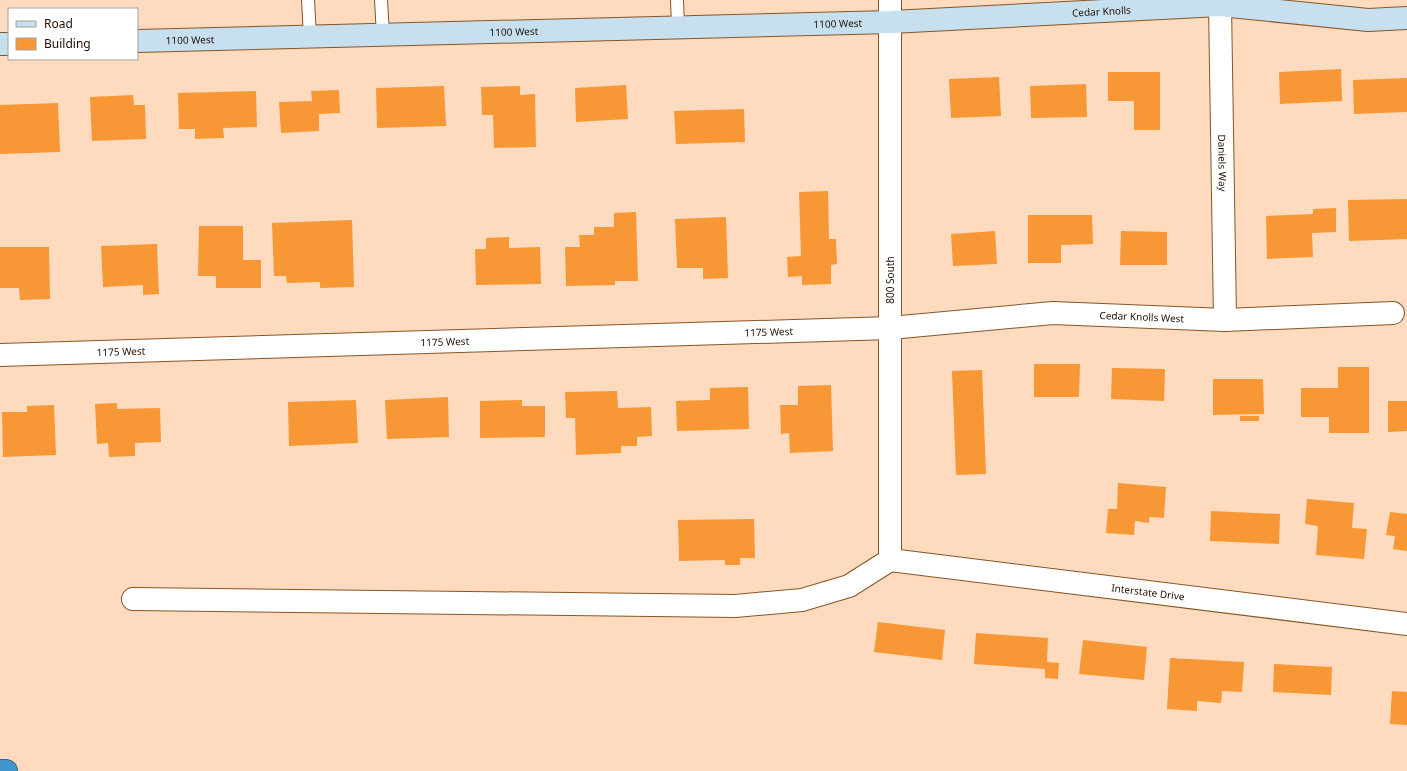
<svg xmlns="http://www.w3.org/2000/svg" width="1407" height="771" viewBox="0 0 1407 771" font-family="'Noto Sans',sans-serif">
  <rect width="100%" height="100%" fill="#fedbbf"/>
  <g fill="#f89735">
    <polygon points="1341,69 1342,101 1280,104 1279,72"/>
    <polygon points="1108,72 1160,72 1160,130 1134,130 1134,101 1108,101"/>
    <polygon points="999,77 1001,116 951,118 949,79"/>
    <polygon points="1407,78 1407,112 1354,114 1353,80"/>
    <polygon points="1086,84 1087,117 1031,118 1030,86"/>
    <polygon points="626,85 628,119 576,122 575,88"/>
    <polygon points="444,86 446,126 377,128 376,88"/>
    <polygon points="520,86 520,95 535,94 536,147 494,148 493,115 482,115 481,87"/>
    <polygon points="339,90 340,113 319,114 319,131 281,133 279,102 312,101 311,91"/>
    <polygon points="256,91 257,127 223,128 224,138 195,139 195,129 179,129 178,93"/>
    <polygon points="133,95 134,105 145,105 146,139 92,141 90,97"/>
    <polygon points="58,103 60,152 0,154 0,105"/>
    <polygon points="744,109 745,142 676,144 674,111"/>
    <polygon points="828,191 829,239 836,239 837,264 831,265 831,284 802,285 802,276 788,277 787,257 801,256 799,192"/>
    <polygon points="1407,199 1407,239 1349,241 1348,200"/>
    <polygon points="1336,208 1336,232 1312,233 1313,257 1267,259 1266,216 1313,214 1313,209"/>
    <polygon points="636,212 638,281 615,281 615,285 566,286 565,247 580,247 579,235 594,235 594,227 614,227 614,213"/>
    <polygon points="1028,215 1092,215 1093,244 1061,245 1061,263 1028,263"/>
    <polygon points="726,217 728,278 703,279 703,268 677,268 675,219"/>
    <polygon points="352,220 354,287 320,288 320,282 287,283 286,276 274,276 272,223"/>
    <polygon points="199,226 243,226 243,260 261,260 261,288 216,288 216,276 198,276"/>
    <polygon points="995,231 997,264 953,266 951,234"/>
    <polygon points="1121,231 1167,232 1167,265 1120,265"/>
    <polygon points="509,237 509,248 540,247 541,284 476,285 475,249 486,249 486,238"/>
    <polygon points="157,244 159,294 143,295 143,285 103,287 101,246"/>
    <polygon points="0,247 49,247 50,299 20,300 19,288 0,288"/>
    <polygon points="1034,364 1080,364 1079,397 1034,397"/>
    <polygon points="1338,367 1369,367 1369,433 1329,433 1329,417 1301,417 1301,388 1338,388"/>
    <polygon points="1112,368 1165,369 1164,401 1111,399"/>
    <polygon points="982,370 986,474 956,475 952,371"/>
    <polygon points="1213,379 1263,379 1264,414 1213,415"/>
    <polygon points="831,385 833,451 790,453 789,433 781,434 780,405 798,405 798,386"/>
    <polygon points="748,387 749,429 677,431 676,401 710,400 710,388"/>
    <polygon points="617,391 618,408 651,407 652,436 637,437 637,446 621,446 621,453 576,455 575,418 566,418 565,392"/>
    <polygon points="448,397 449,437 387,439 385,400"/>
    <polygon points="356,400 358,443 289,446 288,402"/>
    <polygon points="522,400 522,406 545,406 545,437 480,438 480,401"/>
    <polygon points="1388,401 1407,401 1407,431 1388,432"/>
    <polygon points="117,403 117,409 160,408 161,442 135,443 135,456 109,457 108,443 97,444 95,404"/>
    <polygon points="54,405 56,455 3,457 2,412 27,412 27,406"/>
    <rect x="1240" y="416" width="19" height="5"/>
    <polygon points="1118,483 1166,487 1164,518 1149,517 1149,523 1135,521 1134,535 1106,533 1108,509 1117,509"/>
    <polygon points="1307,499 1354,503 1352,528 1367,529 1364,559 1316,555 1318,526 1305,524"/>
    <polygon points="1211,511 1280,514 1279,544 1210,541"/>
    <polygon points="1390,512 1407,514 1407,551 1393,549 1395,536 1386,535"/>
    <polygon points="754,519 755,558 740,558 740,565 725,565 725,560 679,561 678,520"/>
    <polygon points="878,622 945,630 942,660 874,652"/>
    <polygon points="976,633 1048,638 1047,662 1059,663 1058,679 1045,678 1045,669 974,664"/>
    <polygon points="1083,640 1147,647 1144,680 1079,674"/>
    <polygon points="1170,658 1244,662 1242,692 1222,691 1221,703 1197,701 1197,711 1167,709"/>
    <polygon points="1274,664 1332,667 1331,695 1273,692"/>
    <polygon points="1392,691 1407,692 1407,725 1390,724"/>
  </g>
  <g fill="none" stroke-linecap="round" stroke-linejoin="round">
    <g stroke="#875526" stroke-width="14">
      <g id="lane">
        <polyline points="308,0 310,37"/>
        <polyline points="381,0 383,35"/>
        <polyline points="677,0 678,27"/>
      </g>
    </g>
    <g stroke="#875526" stroke-width="24">
      <g id="street">
        <path id="s1" d="M1220,5L1225,320"/>
        <path id="s2" d="M0,355L890,328L1053,313L1225,320L1393,313"/>
        <polyline points="890,560 890,0"/>
        <path id="s3" d="M890,560L1407,624"/>
        <polyline points="133,599 735,606 802,600 849,586 890,560"/>
      </g>
    </g>
    <g stroke="#875526" stroke-width="24">
      <g id="secondary">
        <path id="s4" d="M137,41L891,22L1220,5L1368,20L1407,18"/>
        <polyline points="0,44 9,44"/>
      </g>
    </g>
    <g stroke="#376686" stroke-width="24">
      <polyline id="highway" points="0,771 6,771"/>
    </g>
    <use href="#lane" stroke="#fff" stroke-width="12"/>
    <use href="#street" stroke="#fff" stroke-width="22"/>
    <use href="#secondary" stroke="#c6e0f0" stroke-width="22"/>
    <use href="#highway" stroke="#4296ce" stroke-width="22"/>
  </g>
  <g text-anchor="middle" stroke-width="3" stroke-linejoin="round" paint-order="stroke">
    <g font-size="10" fill="#220e00" stroke="#fff">
      <text dy="4" stroke="none"><textPath href="#s4" startOffset="965">Cedar Knolls</textPath></text>
      <text dy="4" stroke="none"><textPath href="#s4" startOffset="701">1100 West</textPath></text>
      <text dy="4" stroke="none"><textPath href="#s4" startOffset="377">1100 West</textPath></text>
      <text dy="4" stroke="none"><textPath href="#s4" startOffset="53">1100 West</textPath></text>
      <text dy="4" stroke="none"><textPath href="#s1" startOffset="158">Daniels Way</textPath></text>
      <text transform="translate(890 280) rotate(-90)" y="4">800 South</text>
      <text dy="4" stroke="none"><textPath href="#s2" startOffset="1143">Cedar Knolls West</textPath></text>
      <text dy="4" stroke="none"><textPath href="#s2" startOffset="769">1175 West</textPath></text>
      <text dy="4" stroke="none"><textPath href="#s2" startOffset="445">1175 West</textPath></text>
      <text dy="4" stroke="none"><textPath href="#s2" startOffset="121">1175 West</textPath></text>
      <text dy="4" stroke="none"><textPath href="#s3" startOffset="260">Interstate Drive</textPath></text>
    </g>
  </g>
  <rect x="8" y="8" width="130" height="52" fill="#ffffff" stroke="#a79f99"/>
  <rect x="16" y="21" width="20" height="6" fill="#c6e0f0" stroke="#a79f99"/>
  <text x="44" y="28" font-size="12" fill="#220e00">Road</text>
  <rect x="16" y="38" width="20" height="12" fill="#f89735" stroke="#a79f99"/>
  <text x="44" y="48" font-size="12" fill="#220e00">Building</text>
</svg>
